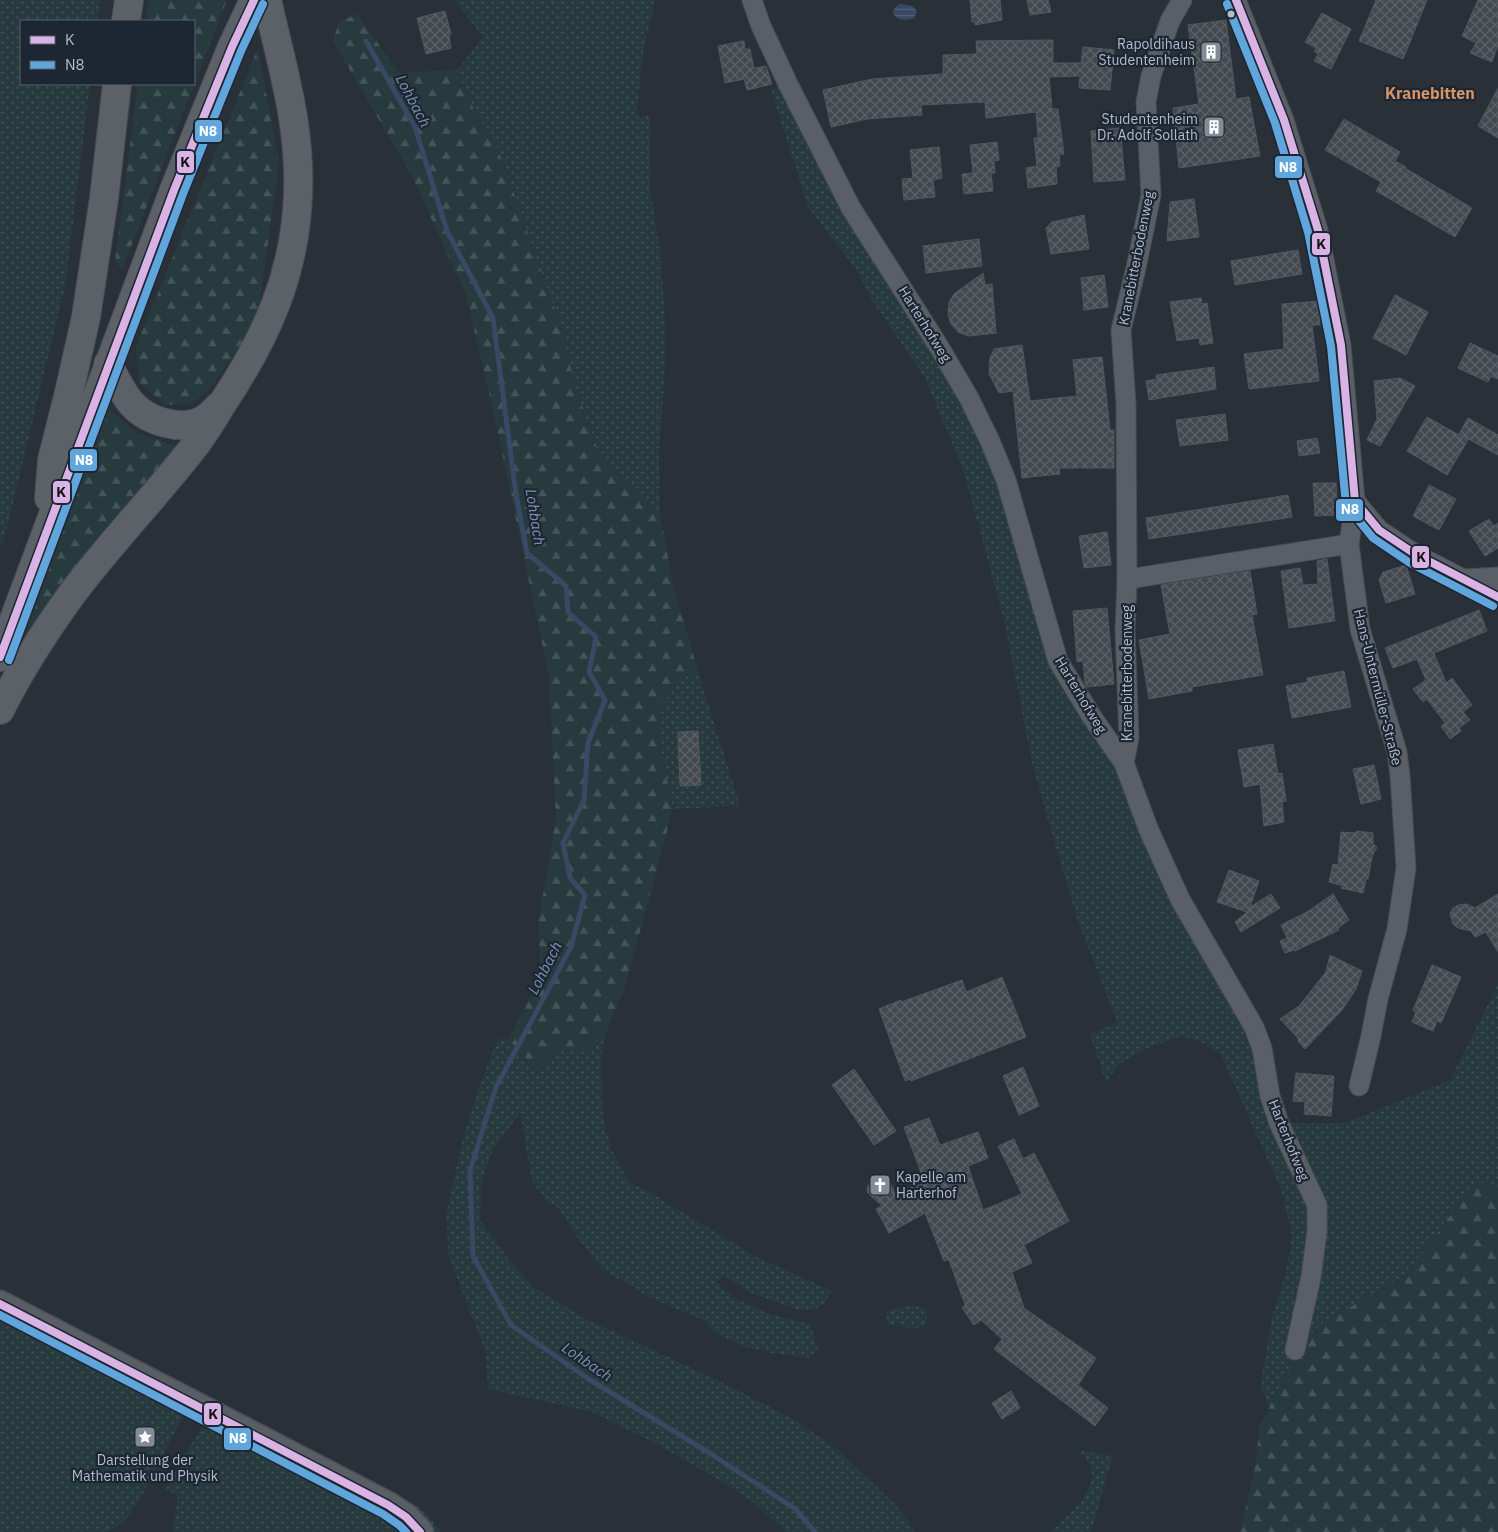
<svg xmlns="http://www.w3.org/2000/svg" width="1498" height="1532" viewBox="0 0 1498 1532" font-family="'IBM Plex Sans',sans-serif">
  <defs>
    <pattern id="grass-dots" width="8" height="8" patternUnits="userSpaceOnUse" patternTransform="scale(1.25)"><rect width="8" height="8" fill="#273a3e"/><path d="M2 2h.1M6 6h.1" fill="none" stroke="#445559" stroke-width="1.8" stroke-linecap="round"/></pattern>
    <pattern id="forest-firs" width="22" height="20" patternUnits="userSpaceOnUse" patternTransform="scale(1.25)"><rect width="22" height="20" fill="#273a3e"/><path d="M5 1l3.5 6h-7zM16 11l3.5 6h-7z" fill="#445559"/></pattern>
    <pattern id="water-rules" width="6" height="5" patternUnits="userSpaceOnUse" patternTransform="scale(1.25)"><rect width="6" height="5" fill="#384963"/><path d="M0 2.5h6" fill="none" stroke="#526178"/></pattern>
    <pattern id="building-cross-hatch" width="8" height="8" patternUnits="userSpaceOnUse" patternTransform="scale(1.25)"><rect width="8" height="8" fill="#444950"/><path d="M0 0l8 8M0 8l8-8" fill="none" stroke="#5d6168"/></pattern>
  </defs>
  <rect width="100%" height="100%" fill="#2a3038"/>
  <g fill="url(#grass-dots)">
    <polygon points="0,0 100,0 97,21 21,21 21,84 90,84 65,287 5,536 0,548"/>
    <polygon points="454,0 655,0 643,53 637,110 640,118 650,115 650,188 661,257 665,321 665,368 659,458 660,513 620,479 598,451 574,383 563,332 498,149 470,102 457,70 483,37"/>
    <polygon points="788,84 969,398 1058,661 1092,717 1148,828 1254,1027 1279,1123 1345,1123 1450,1080 1498,984 1498,1188 1494,1184 1474,1183 1407,1275 1324,1322 1295,1350 1287,1373 1269,1407 1261,1387 1263,1370 1273,1312 1286,1273 1292,1236 1281,1189 1221,1055 1199,1041 1181,1036 1145,1049 1119,1064 1106,1082 1090,1035 1117,1022 1077,919 1033,768 1006,629 964,472 925,378 871,299 856,269 808,207 771,90"/>
    <polygon points="698,671 740,806 673,809 661,750 659,708 683,677"/>
    <polygon points="605,1034 601,1063 603,1116 611,1149 629,1182 648,1191 755,1256 832,1291 824,1303 816,1309 799,1310 751,1293 724,1276 717,1282 734,1298 773,1315 810,1324 818,1348 810,1358 771,1353 742,1346 713,1332 701,1319 646,1296 630,1285 604,1271 580,1241 558,1208 545,1200 532,1181 520,1113 494,1148 482,1179 480,1220 511,1262 533,1287 586,1319 728,1385 796,1421 836,1448 897,1506 916,1532 787,1532 750,1500 723,1482 655,1443 592,1412 488,1389 486,1353 448,1254 447,1211 463,1137 484,1073 498,1039 509,1039 536,1069 557,1050 583,1052"/>
    <polygon points="0,1288 361,1475 417,1506 426,1513 441,1532 432,1532 0,1294"/>
    <polygon points="914,1305 927,1309 927,1318 925,1326 914,1328 888,1325 886,1313 893,1309"/>
    <polygon points="0,1319 184,1414 144,1492 133,1510 125,1520 115,1528 105,1532 0,1532"/>
    <polygon points="205,1425 378,1515 401,1532 173,1532 178,1496 166,1489 191,1444"/>
    <path d="M1083,1451L1113,1456L1091,1532H1050C1065,1518 1101,1489 1090,1466C1088,1461 1083,1457 1080,1453Z"/>
  </g>
  <g fill="url(#forest-firs)">
    <polygon points="149,0 227,0 122,270 115,262 138,84 194,84 194,21 146,21"/>
    <polygon points="357,14 399,73 457,70 470,102 498,149 563,332 574,383 598,451 620,479 660,513 673,585 698,671 683,677 659,708 661,750 673,809 625,987 605,1034 583,1052 557,1050 536,1069 509,1039 541,976 538,926 556,817 549,677 494,414 466,295 412,176 333,41 339,22"/>
    <polygon points="258,48 279,163 257,321 208,392 191,403 165,405 139,382 136,347"/>
    <polygon points="109,409 137,433 176,446 30,639 25,635"/>
    <polygon points="1474,1183 1494,1184 1498,1188 1498,1532 1240,1532 1256,1463 1259,1427 1287,1373 1295,1350 1324,1322 1407,1275"/>
  </g>
  <path fill="url(#water-rules)" d="M900,4L913,6L917,12L914,18C907,21 897,21 893,13C894,8 896,6 900,4Z"/>
  <g fill="none" stroke-linecap="round" stroke-linejoin="round">
    <polyline stroke="#384963" stroke-width="5" points="366,41 415,127 447,231 493,318 516,494 527,553 566,586 568,612 596,637 589,672 605,700 588,743 584,800 563,843 570,878 585,895 571,947 496,1087 470,1171 473,1256 511,1325 587,1378 711,1454 794,1508 815,1532"/>
  </g>
  <g fill="url(#building-cross-hatch)" stroke="#52575f">
    <polygon points="970,0 1000,0 1002,20 975,25 975,22 972,22"/>
    <polygon points="1027,0 1048,0 1051,12 1030,15"/>
    <polygon points="1376,0 1427,0 1403,59 1359,41"/>
    <polygon points="1478,0 1498,0 1498,45 1492,62 1470,53 1476,43 1462,36"/>
    <polygon points="445,11 451,34 449,35 451,48 426,54 417,18"/>
    <polygon points="1322,13 1351,29 1331,69 1314,61 1318,54 1314,51 1316,48 1305,42"/>
    <polygon points="1226,20 1236,99 1249,97 1260,156 1179,168 1173,108 1199,104 1188,25"/>
    <polygon points="1053,40 1053,63 1081,63 1083,47 1114,50 1110,90 1079,88 1080,76 1049,77 1052,109 1058,109 1064,154 1059,154 1060,166 1056,167 1057,184 1028,188 1026,168 1037,166 1034,138 1038,138 1036,112 986,118 985,102 921,105 922,115 867,119 831,127 823,90 872,79 943,74 943,55 977,54 976,41"/>
    <polygon points="744,41 745,49 750,49 754,68 766,66 772,84 747,90 744,79 725,83 718,46"/>
    <polygon points="1498,88 1498,138 1478,126"/>
    <polygon points="1344,119 1400,152 1395,161 1406,167 1405,168 1472,208 1455,237 1376,191 1381,182 1325,150"/>
    <polygon points="1120,128 1125,180 1094,182 1091,131"/>
    <polygon points="997,142 999,160 994,161 995,173 991,173 993,191 964,194 962,174 973,173 970,145"/>
    <polygon points="939,147 942,178 933,180 935,197 904,200 902,179 913,178 910,150"/>
    <polygon points="1194,199 1199,237 1167,241 1170,202"/>
    <polygon points="1084,215 1089,249 1051,254 1046,228 1052,222"/>
    <polygon points="979,239 982,266 926,273 923,246"/>
    <polygon points="1298,250 1302,274 1235,285 1231,261"/>
    <polygon points="983,273 985,285 992,284 996,333 969,336 958,332 951,324 948,314 949,302 954,294"/>
    <polygon points="1104,275 1108,307 1084,310 1081,278"/>
    <polygon points="1395,295 1428,312 1406,355 1373,338"/>
    <polygon points="1201,298 1202,304 1207,303 1213,343 1200,345 1199,338 1177,341 1170,302"/>
    <polygon points="1319,301 1320,325 1312,325 1319,381 1249,389 1244,354 1284,349 1282,304"/>
    <polygon points="1470,343 1498,356 1498,379 1491,376 1488,382 1458,368"/>
    <polygon points="1022,345 1030,401 1077,396 1073,360 1102,357 1110,430 1114,430 1114,468 1059,468 1060,474 1022,478 1013,391 999,393 989,374 990,358 994,349"/>
    <polygon points="1214,367 1216,389 1149,400 1146,381 1157,379 1156,375"/>
    <polygon points="1400,378 1415,386 1380,446 1367,440 1377,419 1374,381"/>
    <polygon points="1225,414 1228,440 1180,446 1176,420"/>
    <polygon points="1427,417 1468,440 1447,475 1407,451"/>
    <polygon points="1468,418 1498,435 1498,455 1459,434"/>
    <polygon points="1317,438 1320,453 1299,456 1297,441"/>
    <polygon points="1313,483 1336,483 1337,515 1315,516"/>
    <polygon points="1429,485 1456,499 1439,530 1413,516"/>
    <polygon points="1288,495 1292,517 1149,539 1146,518"/>
    <polygon points="1489,519 1494,526 1498,523 1498,548 1485,556 1469,531"/>
    <polygon points="1107,532 1111,565 1084,568 1079,536"/>
    <polygon points="1327,559 1335,621 1289,628 1281,571 1300,568 1303,585 1318,584 1317,561"/>
    <polygon points="1406,565 1415,594 1386,603 1379,580 1383,572"/>
    <polygon points="1250,571 1257,614 1252,615 1263,675 1192,687 1192,691 1149,699 1139,640 1170,634 1161,585"/>
    <polygon points="1107,608 1114,684 1087,687 1085,683 1083,661 1077,662 1073,611"/>
    <polygon points="1479,610 1487,631 1434,653 1446,683 1452,678 1472,705 1463,712 1470,720 1459,728 1461,731 1450,739 1441,726 1445,723 1427,699 1423,702 1413,689 1426,680 1417,659 1393,668 1385,648"/>
    <polygon points="1344,671 1351,707 1292,718 1286,686 1308,682 1307,678"/>
    <polygon points="698,731 701,785 680,786 678,732"/>
    <polygon points="1273,744 1278,774 1282,773 1286,801 1282,802 1284,822 1264,826 1260,784 1244,787 1238,750"/>
    <polygon points="1374,765 1381,799 1361,804 1353,769"/>
    <polygon points="1357,831 1373,833 1373,844 1377,847 1372,857 1368,879 1366,879 1363,893 1341,888 1344,886 1329,882 1333,864 1338,865 1341,832 1356,833"/>
    <polygon points="1229,870 1259,881 1250,907 1271,894 1280,908 1241,932 1235,922 1247,912 1217,902"/>
    <polygon points="1333,894 1349,920 1338,928 1339,930 1295,951 1294,950 1285,953 1280,941 1287,938 1281,925 1307,912"/>
    <polygon points="1498,894 1498,952 1486,932 1475,937 1471,931 1458,928 1453,924 1450,914 1453,908 1458,905 1467,904 1475,908"/>
    <polygon points="1330,955 1362,971 1356,989 1342,1010 1305,1049 1298,1041 1298,1038 1280,1019 1299,1006 1326,972"/>
    <polygon points="1432,965 1461,977 1441,1023 1437,1021 1433,1031 1412,1022 1416,1012 1413,1010"/>
    <polygon points="1002,977 1026,1037 911,1081 910,1079 905,1081 879,1009 901,1000 901,1002 962,980 966,992"/>
    <polygon points="1023,1067 1039,1106 1019,1115 1003,1076"/>
    <polygon points="854,1069 896,1131 874,1145 832,1085"/>
    <polygon points="1296,1073 1334,1076 1331,1116 1304,1114 1305,1102 1293,1101"/>
    <polygon points="929,1118 940,1145 978,1132 988,1158 968,1166 983,1210 1022,1194 998,1146 1014,1139 1023,1159 1034,1153 1069,1221 1024,1245 1032,1263 1012,1272 1024,1308 1096,1358 1078,1385 1108,1408 1095,1426 994,1349 1002,1339 981,1320 974,1325 962,1308 965,1305 949,1260 944,1261 925,1213 889,1233 876,1209 882,1206 868,1193 867,1189 869,1184 886,1175 895,1193 925,1183 904,1127"/>
    <polygon points="1011,1391 1020,1408 1002,1419 992,1403"/>
  </g>
  <g fill="none" stroke-linecap="round" stroke-linejoin="round">
    <g stroke="#484c53" stroke-width="21">
      <g id="street">
        <polyline points="752,0 761,26 788,84 851,208 938,345 969,398 990,441 1006,480 1058,661 1092,717 1124,763 1148,828 1180,899 1254,1027 1262,1048 1270,1096 1279,1123 1317,1205 1317,1232 1311,1277 1295,1350"/>
        <polyline points="1236,0 1284,120 1318,230 1341,345 1355,501 1349,544 1360,629 1397,752 1400,775 1406,868 1397,929 1378,999 1371,1036 1359,1086"/>
        <polyline points="1355,501 1379,530 1415,554 1498,597"/>
        <polyline points="1465,579 1498,577"/>
        <polyline points="1127,582 1135,578 1349,544"/>
        <polyline points="1124,763 1129,738 1125,630 1127,582 1126,404 1121,330 1136,268 1151,195 1146,102 1151,76 1170,21 1182,0"/>
      </g>
    </g>
    <g stroke="#484c53" stroke-width="29">
      <polyline id="secondary" points="0,1304 388,1505 406,1517 420,1532"/>
    </g>
    <g stroke="#484c55" stroke-width="30">
      <g id="primary">
        <polyline points="126,21 129,0"/>
        <path d="M108,364C115,378 122,393 132,404C147,421 182,432 203,420C209,417 213,412 218,407"/>
        <polyline points="49,498 52,460 68,397 86,317 104,198 117,84"/>
        <polyline points="0,657 174,190 232,47 254,0"/>
        <path d="M0,710C20,670 45,631 72,594C110,543 154,498 193,448C204,434 213,419 222,404C266,338 295,275 298,195C301,126 282,66 267,0"/>
      </g>
    </g>
    <use href="#street" stroke="#5a5e66" stroke-width="19"/>
    <use href="#secondary" stroke="#595d64" stroke-width="26"/>
    <use href="#primary" stroke="#5c6168" stroke-width="28"/>
    <g stroke="#1d2633" stroke-width="11">
      <g id="bus-1">
        <polyline points="1236,0 1284,120 1318,230 1341,345 1355,501"/>
        <polyline points="1355,501 1379,530 1415,554 1498,597"/>
        <polyline points="0,657 174,190 232,47 254,0"/>
        <polyline points="0,1304 388,1505 406,1517 420,1532"/>
      </g>
    </g>
    <g stroke="#1d2633" stroke-width="11">
      <g id="bus-2">
        <polyline points="1227,4 1275,123 1308,232 1331,346 1346,505 1373,538 1410,563 1493,606"/>
        <polyline points="9,660 183,194 241,51 263,4"/>
        <polyline points="0,1315 383,1514 399,1525 406,1532"/>
      </g>
    </g>
    <use href="#bus-1" stroke="#dab3e5" stroke-width="8"/>
    <use href="#bus-2" stroke="#60a6dc" stroke-width="8"/>
  </g>
  <defs>
    <g id="building-square" transform="scale(1.125)"><rect x="-9" y="-9" width="18" height="18" rx="4" fill="#848b96" stroke="#1d2633"/><path d="M-4-6H4V6H1V3H-1V6H-4ZM-2.5-4.3h1.7v1.8h-1.7ZM.8-4.3h1.7v1.8H.8ZM-2.5-1h1.7V.8h-1.7ZM.8-1h1.7V.8H.8Z" fill="#fff"/></g>
    <g id="church-square" transform="scale(1.125)"><rect x="-9" y="-9" width="18" height="18" rx="4" fill="#848b96" stroke="#1d2633"/><path d="M-1.2-6h2.4v3.5h3.3v2.4h-3.3V6h-2.4V-.1h-3.3v-2.4h3.3Z" fill="#fff"/></g>
    <g id="sight-square" transform="scale(1.125)"><rect x="-9" y="-9" width="18" height="18" rx="4" fill="#848b96" stroke="#1d2633"/><path d="M0-6L1.8-2.2L6-1.7L2.9 1.2L3.7 5.4L0 3.3L-3.7 5.4L-2.9 1.2L-6-1.7L-1.8-2.2Z" fill="#fff"/></g>
  </defs>
  <g fill-rule="evenodd">
    <use href="#building-square" x="1211" y="52"/>
    <use href="#building-square" x="1214" y="127"/>
    <use href="#church-square" x="880" y="1185"/>
    <use href="#sight-square" x="145" y="1437"/>
  </g>
  <circle fill="#b4bcc9" stroke="#1d2633" stroke-width="2" cx="1231" cy="14" r="4.5"/>
  <g text-anchor="middle" stroke-width="4.5" stroke-linejoin="round" paint-order="stroke">
    <g font-size="14" fill="#b4bcc9" stroke="#1d2633" text-anchor="end">
      <text x="1195" y="49">Rapoldihaus<tspan x="1195" dy="16">Studentenheim</tspan></text>
      <text x="1198" y="124">Studentenheim<tspan x="1198" dy="16">Dr. Adolf Sollath</tspan></text>
      <text x="896" y="1182" text-anchor="start">Kapelle am<tspan x="896" dy="16">Harterhof</tspan></text>
      <text x="145" y="1465" text-anchor="middle">Darstellung der<tspan x="145" dy="16">Mathematik und Physik</tspan></text>
    </g>
    <g font-size="14" fill="#b4bcc9" stroke="#1d2633">
      <text transform="translate(1136 258) rotate(-79)" y="5">Kranebitterbodenweg</text>
      <text transform="translate(925 324) rotate(58)" y="5">Harterhofweg</text>
      <text transform="translate(1127 673) rotate(-90)" y="5">Kranebitterbodenweg</text>
      <text transform="translate(1378 687) rotate(76)" y="5">Hans-Untermüller-Straße</text>
      <text transform="translate(1081 695) rotate(59)" y="5">Harterhofweg</text>
      <text transform="translate(1289 1140) rotate(68)" y="5">Harterhofweg</text>
    </g>
    <g font-size="15" font-style="italic" fill="#7c92b1" stroke="#1d2633">
      <text transform="translate(413 101) rotate(62)" y="5">Lohbach</text>
      <text transform="translate(535 517) rotate(81)" y="5">Lohbach</text>
      <text transform="translate(545 968) rotate(-63)" y="5">Lohbach</text>
      <text transform="translate(587 1362) rotate(34)" y="5">Lohbach</text>
    </g>
    <g font-size="16" font-weight="bold" fill="#d59563" stroke="#1d2633">
      <text x="1430" y="99">Kranebitten</text>
    </g>
  </g>
  <g stroke="#1d2633" stroke-width="2">
    <rect x="194" y="119" width="29" height="24" rx="5" fill="#60a6dc"/>
    <rect x="176" y="150" width="19" height="24" rx="5" fill="#dab3e5"/>
    <rect x="1274" y="155" width="29" height="24" rx="5" fill="#60a6dc"/>
    <rect x="1311" y="232" width="20" height="24" rx="5" fill="#dab3e5"/>
    <rect x="69" y="448" width="29" height="24" rx="5" fill="#60a6dc"/>
    <rect x="52" y="480" width="19" height="24" rx="5" fill="#dab3e5"/>
    <rect x="1335" y="498" width="29" height="24" rx="5" fill="#60a6dc"/>
    <rect x="1411" y="545" width="19" height="24" rx="5" fill="#dab3e5"/>
    <rect x="203" y="1402" width="19" height="24" rx="5" fill="#dab3e5"/>
    <rect x="223" y="1427" width="29" height="24" rx="5" fill="#60a6dc"/>
  </g>
  <g font-size="14" text-anchor="middle" font-weight="bold" fill="#fff">
    <text x="208" y="136">N8</text>
    <text x="1288" y="172">N8</text>
    <text x="84" y="465">N8</text>
    <text x="1350" y="514">N8</text>
    <text x="238" y="1443">N8</text>
  </g>
  <g font-size="14" text-anchor="middle" font-weight="bold" fill="#111">
    <text x="185" y="167">K</text>
    <text x="1321" y="249">K</text>
    <text x="61" y="497">K</text>
    <text x="1421" y="562">K</text>
    <text x="213" y="1419">K</text>
  </g>
  <rect x="20" y="20" width="175" height="65" fill="#1d2633" stroke="#59626f"/>
  <rect x="30" y="36" width="25" height="8" fill="#dab3e5" stroke="#59626f"/>
  <text x="65" y="45" font-size="15" fill="#b4bcc9">K</text>
  <rect x="30" y="61" width="25" height="8" fill="#60a6dc" stroke="#59626f"/>
  <text x="65" y="70" font-size="15" fill="#b4bcc9">N8</text>
</svg>
